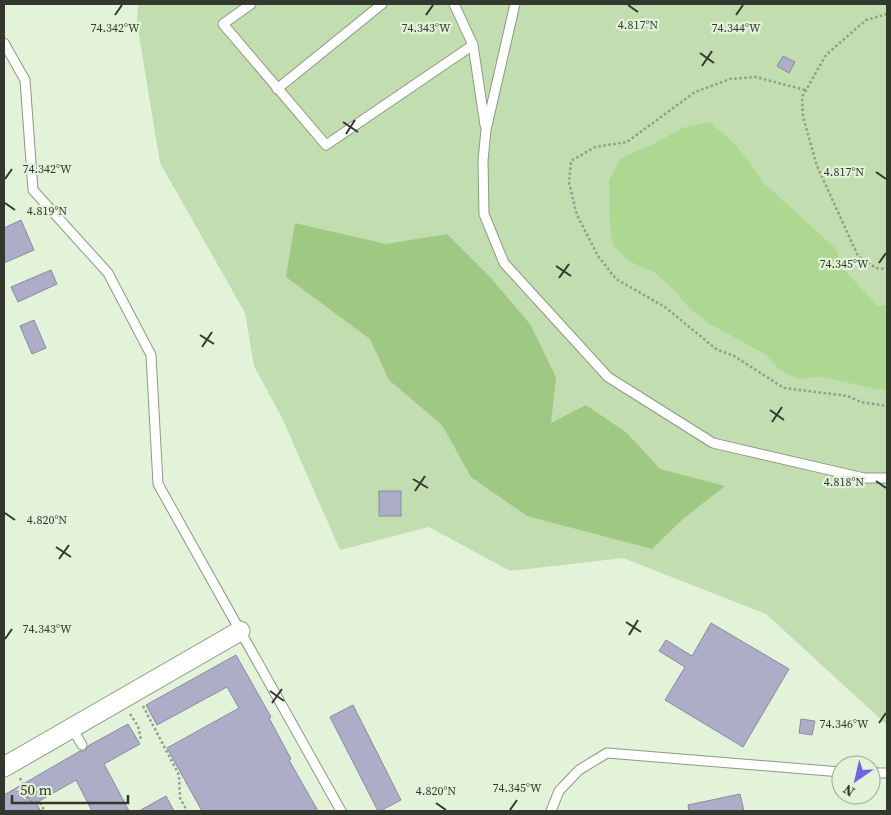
<svg xmlns="http://www.w3.org/2000/svg" width="891" height="815" viewBox="0 0 891 815" font-family="'Source Serif 4',serif">
  <rect width="100%" height="100%" fill="#e3f3da"/>
  <polygon fill="#c2deb0" points="138,4 887,4 887,725 766,614 623,558 510,571 429,527 340,550 282,418 254,366 245,313 160,163 137,23"/>
  <polygon fill="#9fc883" points="295,223 386,244 447,234 490,277 530,324 556,377 551,423 586,405 627,433 660,469 725,486 684,518 652,549 527,516 471,477 442,425 389,380 370,339 286,277"/>
  <polygon fill="#aed892" points="710,122 737,146 765,184 835,248 846,272 878,306 887,305 887,390 876,389 822,377 797,379 779,369 765,354 708,323 688,307 675,291 655,273 629,261 613,246 610,228 609,180 621,158 656,143 682,128"/>
  <g fill="#adadc8" stroke="#898aa3">
    <polygon points="783,56 795,62 789,73 777,66"/>
    <polygon points="21,220 34,250 4,263 4,228"/>
    <polygon points="51,270 57,284 18,302 11,287"/>
    <polygon points="34,320 46,348 32,354 20,326"/>
    <rect x="379" y="491" width="22" height="25"/>
    <polygon points="711,623 789,669 743,747 665,700 685,667 659,651 666,640 692,656"/>
    <polygon points="236,655 271,717 269,718 291,759 289,760 318,811 202,811 167,748 239,708 227,687 157,725 146,705"/>
    <polygon points="353,705 401,800 380,811 378,811 330,717"/>
    <polygon points="801,719 815,721 812,735 799,733"/>
    <polygon points="128,724 140,744 104,764 129,811 92,811 76,780 36,803 41,811 4,811 4,795 80,751 85,751 88,746"/>
    <polygon points="740,794 744,811 689,811 688,805"/>
    <polygon points="166,796 174,811 139,811"/>
  </g>
  <g fill="none" stroke-linecap="round" stroke-linejoin="round">
    <g stroke="#8c9a83" stroke-width="11">
      <g id="service">
        <polyline points="251,4 223,24 326,145 473,45"/>
        <polyline points="454,4 473,45 485,125"/>
        <polyline points="515,4 486,130 483,160 484,214 504,263 608,377 713,443 864,478 887,478"/>
        <polyline points="4,43 25,80 33,190 108,273 151,355 158,484 341,811"/>
        <polyline points="277,89 382,4"/>
        <polyline points="72,728 82,745"/>
        <polyline points="871,773 887,773"/>
        <polyline points="551,811 559,791 579,770 607,753 841,772"/>
      </g>
    </g>
    <g stroke="#8c9a83" stroke-width="21">
      <polyline id="minor" points="4,767 240,631"/>
    </g>
    <g stroke="#929d8b" stroke-width="2.5" stroke-dasharray="2.5 2.5" stroke-linecap="butt">
      <polyline points="887,14 866,20 826,55 802,97 803,117 817,166 858,256 876,268 887,269"/>
      <polyline points="805,90 756,77 730,79 695,92 627,142 595,147 571,161 569,183 577,215 598,256 616,279 665,307 716,349 734,356 784,388 848,396 861,402 887,406"/>
      <polyline points="143,706 179,775 180,798 187,811"/>
      <polyline points="130,714 138,726 141,740"/>
      <polyline points="20,778 30,801 41,804 44,810"/>
    </g>
    <use href="#service" stroke="#fff" stroke-width="9"/>
    <use href="#minor" stroke="#fff" stroke-width="19"/>
  </g>
  <path fill="none" stroke="#32382e" stroke-width="2" d="M628,5L638,12M115,15L122,5M426,15L433,5M736,15L743,5M700,53L714,63M702,66L712,51M343,122L358,132M346,134L355,120M876,172L886,179M5,179L12,169M5,203L15,210M879,263L886,253M556,266L571,276M559,278L569,264M200,335L214,344M202,347L212,332M770,410L784,420M772,422L782,407M413,479L428,488M876,481L886,488M415,491L425,476M5,513L15,520M56,547L71,557M59,559L69,545M626,622L641,632M629,635L638,620M5,639L12,629M270,691L284,701M272,703L282,689M879,723L886,713M436,803L446,810M510,810L517,800"/>
  <g font-size="12" text-anchor="middle" fill="#32382e" stroke="#e3f3da" stroke-width="4.5" stroke-linejoin="round" paint-order="stroke">
    <text x="638" y="29">4.817°N</text>
    <text x="115" y="32">74.342°W</text>
    <text x="426" y="32">74.343°W</text>
    <text x="736" y="32">74.344°W</text>
    <text x="47" y="173">74.342°W</text>
    <text x="844" y="176">4.817°N</text>
    <text x="47" y="215">4.819°N</text>
    <text x="844" y="268">74.345°W</text>
    <text x="844" y="486">4.818°N</text>
    <text x="47" y="524">4.820°N</text>
    <text x="47" y="633">74.343°W</text>
    <text x="844" y="728">74.346°W</text>
    <text x="517" y="792">74.345°W</text>
    <text x="436" y="795">4.820°N</text>
  </g>
  <rect width="891" height="815" fill="none" stroke="#32382e" stroke-width="10"/>
  <g transform="translate(856 780) rotate(214)"><circle r="24" fill="#e3f3da" stroke="#9ca895"/>
  <path d="M0-4L9 19L0 12L-9 19Z" fill="#7363de"/>
  <text y="-8" font-size="14" font-weight="bold" text-anchor="middle" fill="#32382e">N</text>
  </g>
  <path d="M12 795v8h116v-8" fill="none" stroke="#32382e" stroke-width="2.5"/>
  <text x="20" y="795" font-size="15" fill="#32382e" stroke="#e3f3da" stroke-width="4" paint-order="stroke">50 m</text>
</svg>
